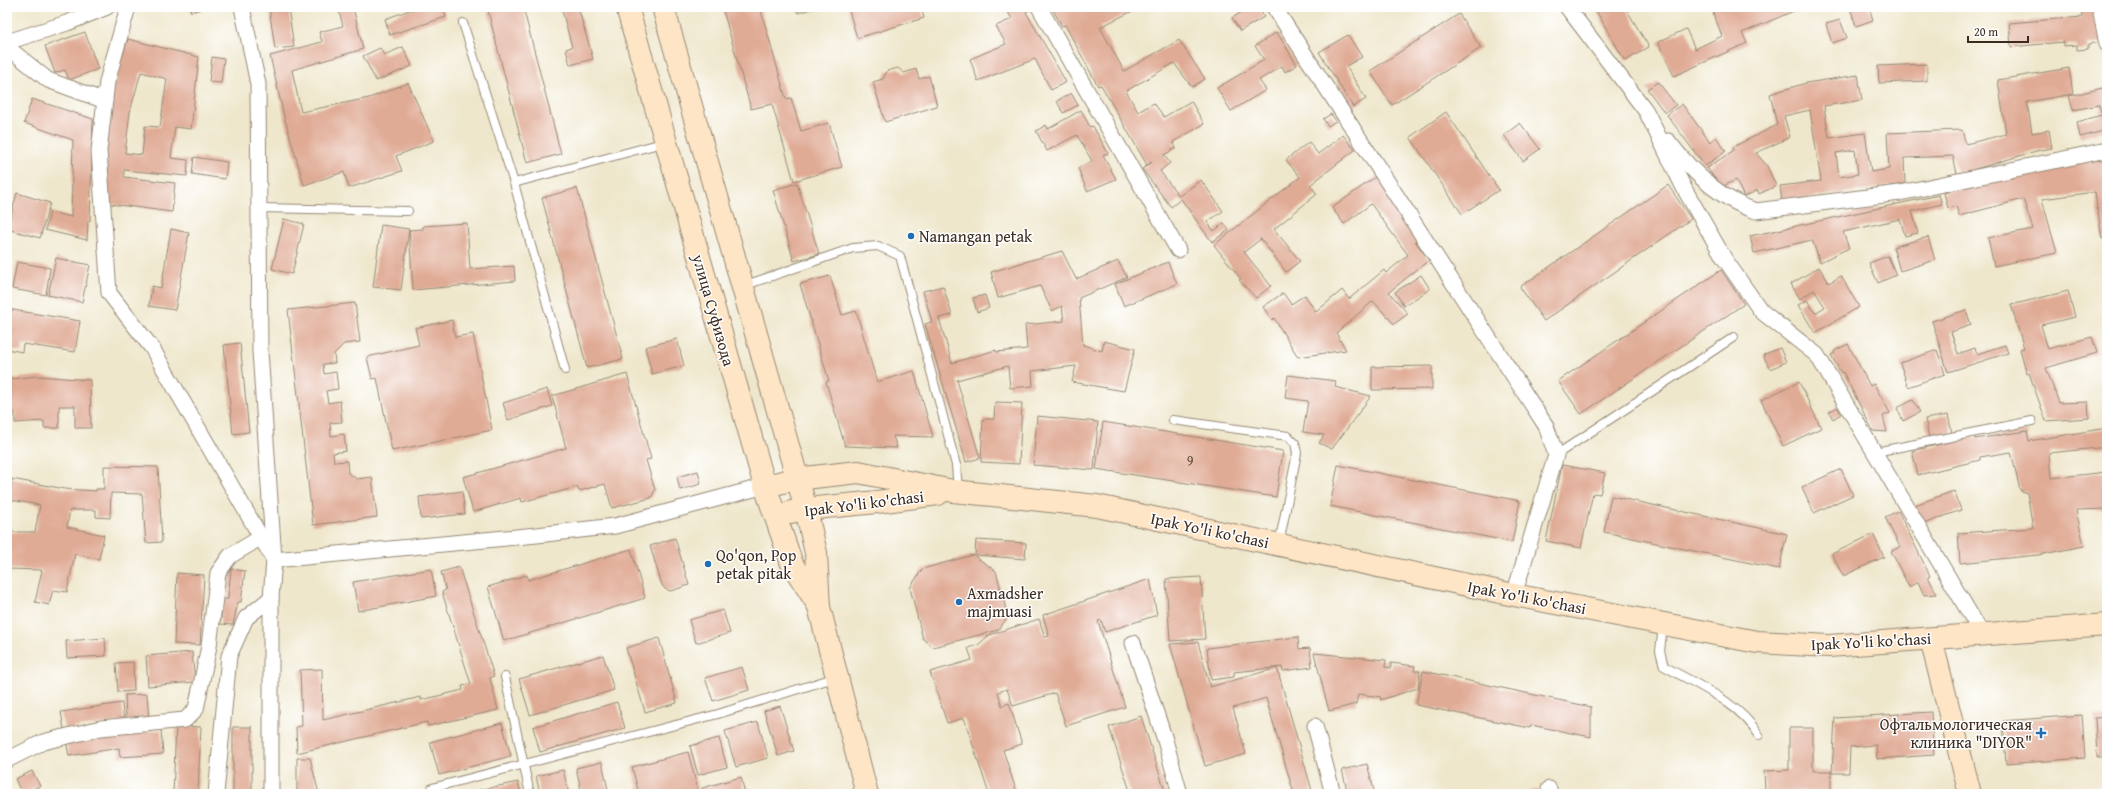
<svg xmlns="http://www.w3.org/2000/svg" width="2114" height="801" viewBox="0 0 2114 801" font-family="'Gentium Book Plus',serif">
  <rect width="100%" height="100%" fill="#fff"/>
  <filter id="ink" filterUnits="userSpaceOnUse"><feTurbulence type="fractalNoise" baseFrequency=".025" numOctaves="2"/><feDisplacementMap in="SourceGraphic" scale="8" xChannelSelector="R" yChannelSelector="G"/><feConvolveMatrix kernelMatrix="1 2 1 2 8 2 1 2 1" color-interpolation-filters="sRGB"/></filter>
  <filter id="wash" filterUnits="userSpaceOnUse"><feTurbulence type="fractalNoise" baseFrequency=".012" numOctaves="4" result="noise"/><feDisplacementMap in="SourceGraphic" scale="16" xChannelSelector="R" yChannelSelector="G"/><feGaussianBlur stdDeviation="0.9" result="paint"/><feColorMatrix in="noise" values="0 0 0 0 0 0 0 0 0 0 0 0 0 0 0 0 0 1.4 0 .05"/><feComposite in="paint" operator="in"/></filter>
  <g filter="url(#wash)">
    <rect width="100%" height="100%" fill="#efe7cc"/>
    <g id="blocks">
      <g fill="#e0ab95" fill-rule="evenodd">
        <polygon points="190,7 201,7 201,9 191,12"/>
        <polygon points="269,7 288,7 294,47 275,49"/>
        <polygon points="338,7 353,7 363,49 292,70 301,112 369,98 408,83 434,141 396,156 402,171 349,188 344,172 304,185 284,116 270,56 322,42 319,32 343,26"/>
        <polygon points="418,7 443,7 446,17 390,35 385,19"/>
        <polygon points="487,7 523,7 561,154 527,163"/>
        <polygon points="561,7 578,7 593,59 570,65 566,49 572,47"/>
        <polygon points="722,7 760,7 786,99 791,98 801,131 829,123 842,167 794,181 772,104 751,109"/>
        <polygon points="796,7 818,7 798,13"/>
        <polygon points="848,7 921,7 924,18 857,38"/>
        <polygon points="1005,7 1027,7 1029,10 1026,12 1066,82 1051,90 1035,59 978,81 970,59 1006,44 996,26 1012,19"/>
        <polygon points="1051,7 1141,7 1100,27 1124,71 1179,40 1205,79 1192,87 1174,63 1126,91 1138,112 1154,103 1164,117 1191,101 1204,124 1173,142 1176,148 1164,155 1170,163 1160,171 1179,196 1201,180 1223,211 1207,222 1214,231 1224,223 1229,230 1212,242 1181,199 1171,207 1142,169 1152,162 1147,165 1101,85 1098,86 1065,25 1062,26"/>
        <polygon points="1250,7 1258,7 1264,17 1240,31 1232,18"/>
        <polygon points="1290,7 1301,7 1293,12"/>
        <polygon points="1594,7 1625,7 1649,47 1625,61"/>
        <polygon points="1711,7 1803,7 1742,33 1747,43 1674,76 1658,42 1686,29 1695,49 1722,36"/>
        <polygon points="1850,7 1869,7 1873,20 1856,26"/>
        <polygon points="2081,7 2099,7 2103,42 2088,44 2088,49 2077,50 2077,45 2063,46 2063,42 2011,47 2009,23 2082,17"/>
        <polygon points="1459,14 1481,48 1392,105 1370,71"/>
        <polygon points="1840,20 1847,38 1832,43 1826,24"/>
        <polygon points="85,32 98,69 69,80 65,70 55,73 45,46"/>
        <polygon points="1277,32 1297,65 1285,72 1282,66 1259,80 1266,90 1231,111 1217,88 1264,60 1255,46"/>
        <polygon points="1348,35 1362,57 1346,66 1366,99 1353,107 1319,52"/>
        <path d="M128,39L199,57L191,129L175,127L171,158L188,160L187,176L124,170V177L175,183L172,212L103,203L106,108ZM141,72L167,79L160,127L145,126L142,155L125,153L130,112Z"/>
        <polygon points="403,47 412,66 376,81 363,56 380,48 384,55"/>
        <polygon points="212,57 224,59 221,83 209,82"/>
        <polygon points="1927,64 1927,81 1879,83 1878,66"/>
        <polygon points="898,68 904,73 916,69 919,79 929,76 937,106 885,122 873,82 883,79 887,71"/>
        <path d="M2069,68L2073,94L2027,102L2032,133L2049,130L2052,148L2036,151L1972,170L1957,174L1953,156L1904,158L1905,184L1782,202L1780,186L1821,181L1810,110L1784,116L1790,137L1756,153L1767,166L1776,186L1759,194L1758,190L1744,197L1736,180L1721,187L1707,168L1734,150L1733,147L1777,125L1770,94L1806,83L1858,75L1862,100L1824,106L1829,138L1865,133L1871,172L1889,169L1887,133L1962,130L1966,144L2006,134L1998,80ZM1855,150L1858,174L1839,177L1836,153Z"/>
        <polygon points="1658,82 1676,105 1665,113 1647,89"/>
        <polygon points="2107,87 2107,130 2080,137 2077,122 2102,115 2099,105 2073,110 2069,96"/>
        <polygon points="1071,93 1078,105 1063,113 1057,101"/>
        <polygon points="32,99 93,119 90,221 88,221 87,240 45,230 50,212 71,217 73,140 24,123"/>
        <polygon points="1682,104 1710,142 1716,137 1726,151 1705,166 1667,115"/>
        <polygon points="1081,110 1090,127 1093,126 1108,153 1103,155 1116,179 1087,191 1078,168 1092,161 1077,135 1047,151 1036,131 1046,125 1048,129"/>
        <polygon points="1446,112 1499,190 1462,214 1410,137"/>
        <polygon points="1331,114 1336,121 1328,126 1323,119"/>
        <polygon points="1520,123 1540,149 1523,161 1504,135"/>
        <polygon points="1343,135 1355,150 1310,185 1317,194 1274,229 1300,261 1286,272 1261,239 1244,252 1271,286 1256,298 1239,280 1241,279 1214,245 1300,177 1286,160 1309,142 1318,154"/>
        <polygon points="194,157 227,162 225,179 192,174"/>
        <polygon points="2107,159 2107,238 2102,239 2095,192 2042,199 2057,253 1994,266 1988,238 2033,229 2023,199 1959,216 1956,206 1948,208 1944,193 2032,169"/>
        <polygon points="1378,175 1421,236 1415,241 1429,260 1389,292 1408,314 1394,324 1373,301 1336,333 1346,350 1298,357 1274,318 1272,320 1263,307 1283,293 1291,304 1305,295 1316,312 1342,290 1349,299 1384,270 1386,273 1408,255 1371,204 1344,224 1332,208"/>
        <polygon points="797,183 819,254 794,261 773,190"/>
        <polygon points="1668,185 1691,219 1544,321 1520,287"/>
        <polygon points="577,188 623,359 587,368 542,198"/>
        <polygon points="17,193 50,203 40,238 7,229"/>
        <polygon points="1939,195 1942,204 1912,211 1918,233 1905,236 1900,219 1843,232 1849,248 1820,262 1812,240 1754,253 1750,236"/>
        <polygon points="284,219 304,224 292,274 272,269"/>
        <polygon points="467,223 470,269 514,266 515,281 413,290 409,230 423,229 423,226"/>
        <polygon points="381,225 409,229 401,290 373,287"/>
        <polygon points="171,229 189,233 175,310 149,306 152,286 161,288"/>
        <polygon points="1928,237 1935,260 1900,271 1893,247"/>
        <polygon points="1062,251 1076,279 1118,261 1127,277 1079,298 1083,345 1102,351 1104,341 1135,349 1124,391 1072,382 1076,366 1032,371 1033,386 1010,388 1008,366 957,380 980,458 966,462 925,324 932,322 923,291 943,286 952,315 939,318 952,363 996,350 996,352 1027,349 1025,325 1064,321 1062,306 1052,311 1040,286 998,298 991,272"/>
        <polygon points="1888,256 1896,275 1878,283 1869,263"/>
        <polygon points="56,258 90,265 82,302 48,295"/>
        <polygon points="17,262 50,268 46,295 12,289"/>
        <polygon points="1168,262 1177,284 1124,306 1115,284"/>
        <polygon points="1819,267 1829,283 1841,276 1859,307 1815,333 1798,305 1807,300 1815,313 1825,307 1814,290 1800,299 1791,284"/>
        <polygon points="1721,270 1744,304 1581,414 1558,381"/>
        <polygon points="1421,275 1430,289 1404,306 1395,292"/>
        <polygon points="830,276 842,315 856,311 877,382 914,371 933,437 893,436 897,448 845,446 826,382 829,381 800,284"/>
        <polygon points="2068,291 2075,317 2041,325 2048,349 2092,337 2097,353 2046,368 2059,403 2088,402 2089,418 2046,421 2029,373 2027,374 2020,349 2024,348 2011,305"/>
        <polygon points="985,295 989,308 977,312 973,298"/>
        <polygon points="355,303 360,342 344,344 334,354 335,363 323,364 324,374 336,372 338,389 326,391 328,403 340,401 342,422 330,423 331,436 344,434 346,451 333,453 334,462 347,461 348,473 357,479 372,477 377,517 313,525 288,310"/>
        <polygon points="7,309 80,321 75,352 23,344 22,352 7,349"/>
        <polygon points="1966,310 1971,325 1951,332 1958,354 1975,348 1977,354 2005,345 2008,353 1948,372 1932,321"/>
        <polygon points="452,320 455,337 473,334 492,430 392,451 377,378 372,379 367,357 419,345 415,328"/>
        <polygon points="677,339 684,366 652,374 645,347"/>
        <polygon points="240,343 249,432 233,434 224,345"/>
        <polygon points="1848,344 1870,386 1874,384 1890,413 1883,416 1887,432 1873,431 1843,372 1841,373 1831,355 1835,353 1834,351"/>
        <polygon points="1780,348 1786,362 1770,369 1763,355"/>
        <polygon points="1937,350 1945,374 1908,387 1900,363"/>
        <polygon points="1432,366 1432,389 1372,390 1372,367"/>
        <polygon points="627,374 651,459 646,460 655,490 651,498 612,508 605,484 579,491 577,487 522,502 521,498 473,512 463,477 566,448 552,396"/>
        <polygon points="1288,375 1336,381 1335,387 1371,396 1332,449 1319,443 1324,435 1303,432 1308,401 1285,398"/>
        <polygon points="38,376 90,380 91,428 75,428 75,406 59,406 59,428 44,428 44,421 15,423 15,412 12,412 10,379"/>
        <polygon points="1799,382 1821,428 1783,446 1761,400"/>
        <polygon points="547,389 552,406 508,420 503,403"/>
        <polygon points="1913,400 1920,412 1903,421 1897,408"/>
        <polygon points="995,402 1022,403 1019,464 981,462 983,419 994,419"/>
        <polygon points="1837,407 1841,414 1833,419 1829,412"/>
        <polygon points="1948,415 1952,433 1929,437 1925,419"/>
        <polygon points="1037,416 1098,422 1094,470 1033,465"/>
        <polygon points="1103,422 1283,451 1276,497 1096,469"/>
        <polygon points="2107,428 2107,447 2049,453 2051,478 2107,472 2107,509 2076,510 2084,546 2038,555 1960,563 1958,533 2033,528 2027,493 2020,490 2011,452 1980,457 1980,460 1918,475 1912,451 1974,436 1975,439 2027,431 2029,441"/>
        <polygon points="1338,465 1520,501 1512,542 1330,506"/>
        <polygon points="1562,465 1605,473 1600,494 1593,493 1581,548 1546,541"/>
        <polygon points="104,466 158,467 162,542 146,543 142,494 111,493 110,518 96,517 96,510 70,510 67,527 104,535 99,559 75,554 67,592 53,590 49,605 35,602 42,570 7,569 7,532 35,532 40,505 10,500 12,479 65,489 96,491 96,489 104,489"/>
        <polygon points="1841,469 1853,495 1814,513 1802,487"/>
        <polygon points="698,471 701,484 680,490 677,477"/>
        <polygon points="462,491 465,514 421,519 419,497"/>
        <polygon points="1954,491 1961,510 1923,524 1912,506"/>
        <polygon points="1611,496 1787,534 1779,569 1604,532"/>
        <polygon points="1898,511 1930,576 1928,577 1937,594 1924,595 1918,582 1909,587 1891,551 1900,547 1885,517"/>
        <polygon points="1873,534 1884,557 1843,576 1832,554"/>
        <polygon points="675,538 689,585 671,591 665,589 662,585 650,546"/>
        <polygon points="976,540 1026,543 1025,559 975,555"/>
        <polygon points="631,549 645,598 504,641 488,587 527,575 528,580"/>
        <polygon points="973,555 996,571 1008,617 998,630 933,647 923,639 910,588 922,569"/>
        <polygon points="459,567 494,676 490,678 498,710 428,726 427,722 297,753 296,727 302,726 300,670 322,669 323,720 421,697 421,700 463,690 462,686 471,684 442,592 446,590 441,572"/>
        <polygon points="231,569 245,571 241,602 238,602 233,625 220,624 224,599 228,599"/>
        <polygon points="431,569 436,596 358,611 353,582"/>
        <polygon points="177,573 204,575 200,645 174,644"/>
        <polygon points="1201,577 1205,639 1170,641 1166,579"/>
        <polygon points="1150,579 1157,615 1105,632 1101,620 1098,621 1125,707 1066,726 1055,693 1013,706 1007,689 998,692 1002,706 1009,703 1022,744 1003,750 1017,793 989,794 964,718 947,723 930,672 972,660 968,648 978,645 989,635 1039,619 1045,637 1049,636 1043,615"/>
        <polygon points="723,610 730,633 696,643 689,620"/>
        <polygon points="1298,637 1299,649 1310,648 1312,667 1283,671 1282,667 1234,672 1234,677 1211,680 1207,648"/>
        <polygon points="105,638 106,656 67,658 66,641"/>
        <polygon points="659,638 677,703 645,712 626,648"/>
        <polygon points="1198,642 1210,687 1277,668 1313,794 1294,794 1266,698 1233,708 1246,754 1205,766 1170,644"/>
        <polygon points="192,652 195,682 148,686 146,656"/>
        <polygon points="1314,653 1386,660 1385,667 1391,668 1391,663 1415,666 1414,671 1420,671 1418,688 1380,700 1381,697 1358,694 1356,704 1329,711"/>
        <polygon points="603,655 614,690 530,715 519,679"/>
        <polygon points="133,662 134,691 118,692 116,663"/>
        <polygon points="742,667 749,690 713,701 705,678"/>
        <polygon points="1423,671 1591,707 1591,737 1531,725 1530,728 1416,705"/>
        <polygon points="147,694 149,720 126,721 125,695"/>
        <polygon points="617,702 625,728 540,752 533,727"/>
        <polygon points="122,703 124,721 64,729 61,712"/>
        <polygon points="780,706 794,751 778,756 764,711"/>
        <polygon points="1931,712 1934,755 1877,759 1876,745 1850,747 1849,773 1832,773 1835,718"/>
        <polygon points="2082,715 2085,758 2006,764 2003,721"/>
        <polygon points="1141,716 1166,794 1131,794 1109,727"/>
        <polygon points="2107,717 2107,757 2097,757 2095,718"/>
        <polygon points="758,722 768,758 736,767 725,731"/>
        <polygon points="502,723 511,756 439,775 430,742"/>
        <polygon points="176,726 201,727 198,793 173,794"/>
        <rect x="233" y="727" width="19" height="67"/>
        <polygon points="1789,728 1813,728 1813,771 1831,771 1831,792 1765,792 1764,771 1789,770"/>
        <polygon points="161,730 163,754 120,757 119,748 69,756 66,740 119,733"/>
        <polygon points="719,738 727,767 698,775 690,746"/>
        <polygon points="688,752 699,794 639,794 632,767"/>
        <polygon points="297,758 310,758 319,794 297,794"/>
        <polygon points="602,762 609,794 582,794 576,768"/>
        <polygon points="1367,764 1375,794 1348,794 1342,770"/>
        <polygon points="563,770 569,794 540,794 536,776"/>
        <polygon points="32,771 40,786 22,794 15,779"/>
        <polygon points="741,777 745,794 704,794 702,788"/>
        <polygon points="518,782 521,794 465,794 465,793"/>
        <polygon points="1538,790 1539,794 1522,794 1522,793"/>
      </g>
    </g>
  </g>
  <g filter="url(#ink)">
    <use href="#blocks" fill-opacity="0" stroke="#958875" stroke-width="1"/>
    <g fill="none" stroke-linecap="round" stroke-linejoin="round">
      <g stroke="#958875" stroke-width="10">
        <g id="lane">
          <polyline points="463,23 514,183 565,370"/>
          <polyline points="514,183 666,142"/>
          <polyline points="259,208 408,211"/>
          <polyline points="743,286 853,248 878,246 900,256 956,465 958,491"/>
          <polyline points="1173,420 1288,436 1295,443 1297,453 1279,544"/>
          <polyline points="1875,452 2032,421"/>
          <polyline points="1556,455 1734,337"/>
          <path d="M1663,625L1660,651L1664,666C1697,685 1739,702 1759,735"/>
          <polyline points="505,677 530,794"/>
          <polyline points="432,788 718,714 837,677"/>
        </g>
      </g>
      <g stroke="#958875" stroke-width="17">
        <g id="street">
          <polyline points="128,7 107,82 99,151 109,293 152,348 274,560 537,535 615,526 765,486"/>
          <polyline points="242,7 258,84 260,351 274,560 271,598 271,794"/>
          <polyline points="1039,7 1178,250"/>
          <polyline points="1274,7 1546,426 1556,455 1514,595"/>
          <polyline points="1567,7 1646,111 1685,190 1724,258 1761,311 1817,355 1982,634"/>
          <polyline points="2100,7 2107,44"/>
          <polyline points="7,42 67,23 107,7"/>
          <polyline points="7,47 48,80 105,101"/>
          <path d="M1668,141C1691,171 1719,199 1756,211L1900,193L2107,150"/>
          <polyline points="1133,643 1165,740 1180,794"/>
          <polyline points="1315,726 1333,794"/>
          <polyline points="7,760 43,742 101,728 185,720 196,709 209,646 218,573 230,556 260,538"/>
          <polyline points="1549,789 1550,794"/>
          <polyline points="216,794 229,656 246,618 271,598"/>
        </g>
      </g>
      <g stroke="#958875" stroke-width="24">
        <g id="secondary">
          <polyline points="627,7 765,486 792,564 819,606"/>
          <polyline points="663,7 806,509 816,553 819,607 867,794"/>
          <polyline points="765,486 796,479 858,472 953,491 1097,506 1514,595 1757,642 1829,646 2107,625"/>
          <polyline points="791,512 806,509 877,502 938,494"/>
          <polyline points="1931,639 1970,794"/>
        </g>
      </g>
      <use href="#lane" stroke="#fff" stroke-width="8"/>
      <use href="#street" stroke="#fff" stroke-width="15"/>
      <use href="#secondary" stroke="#fde5c5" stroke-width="22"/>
    </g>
  </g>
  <g fill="#1f6fb2" stroke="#fff" stroke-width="1.5">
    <circle cx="911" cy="236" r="4"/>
    <circle cx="708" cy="564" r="4"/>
    <circle cx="959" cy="602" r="4"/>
    <path d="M2039 727h4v4h4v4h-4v4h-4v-4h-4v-4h4z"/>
  </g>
  <g text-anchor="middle" stroke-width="3" stroke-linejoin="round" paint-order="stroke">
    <g font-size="14" fill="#644a3c">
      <text x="1190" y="465">9</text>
    </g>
    <g font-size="16" fill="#3b2a1e" stroke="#fff" text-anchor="start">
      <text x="919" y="242">Namangan petak</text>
      <text x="716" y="561">Qo'qon, Pop<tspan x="716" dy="18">petak pitak</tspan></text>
      <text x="967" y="599">Axmadsher<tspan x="967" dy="18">majmuasi</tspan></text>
      <text x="2032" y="730" text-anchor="end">Офтальмологическая<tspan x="2032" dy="18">клиника "DIYOR"</tspan></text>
    </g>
    <g font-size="16" fill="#3b2a1e" stroke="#fff">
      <text transform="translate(714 310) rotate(74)" y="6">улица Суфизода</text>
      <text transform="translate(864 503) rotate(-7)" y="6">Ipak Yo'li ko'chasi</text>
      <text transform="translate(1210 530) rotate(12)" y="6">Ipak Yo'li ko'chasi</text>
      <text transform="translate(1527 597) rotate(11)" y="6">Ipak Yo'li ko'chasi</text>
      <text transform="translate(1871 641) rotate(-3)" y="6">Ipak Yo'li ko'chasi</text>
    </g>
  </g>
  <rect width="2114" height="801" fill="none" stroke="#fff" stroke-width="24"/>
  <path d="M1968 36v6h60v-6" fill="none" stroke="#3b2a1e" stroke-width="2"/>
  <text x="1974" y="36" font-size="12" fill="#3b2a1e" stroke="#ffffff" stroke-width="3" paint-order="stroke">20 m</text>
</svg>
